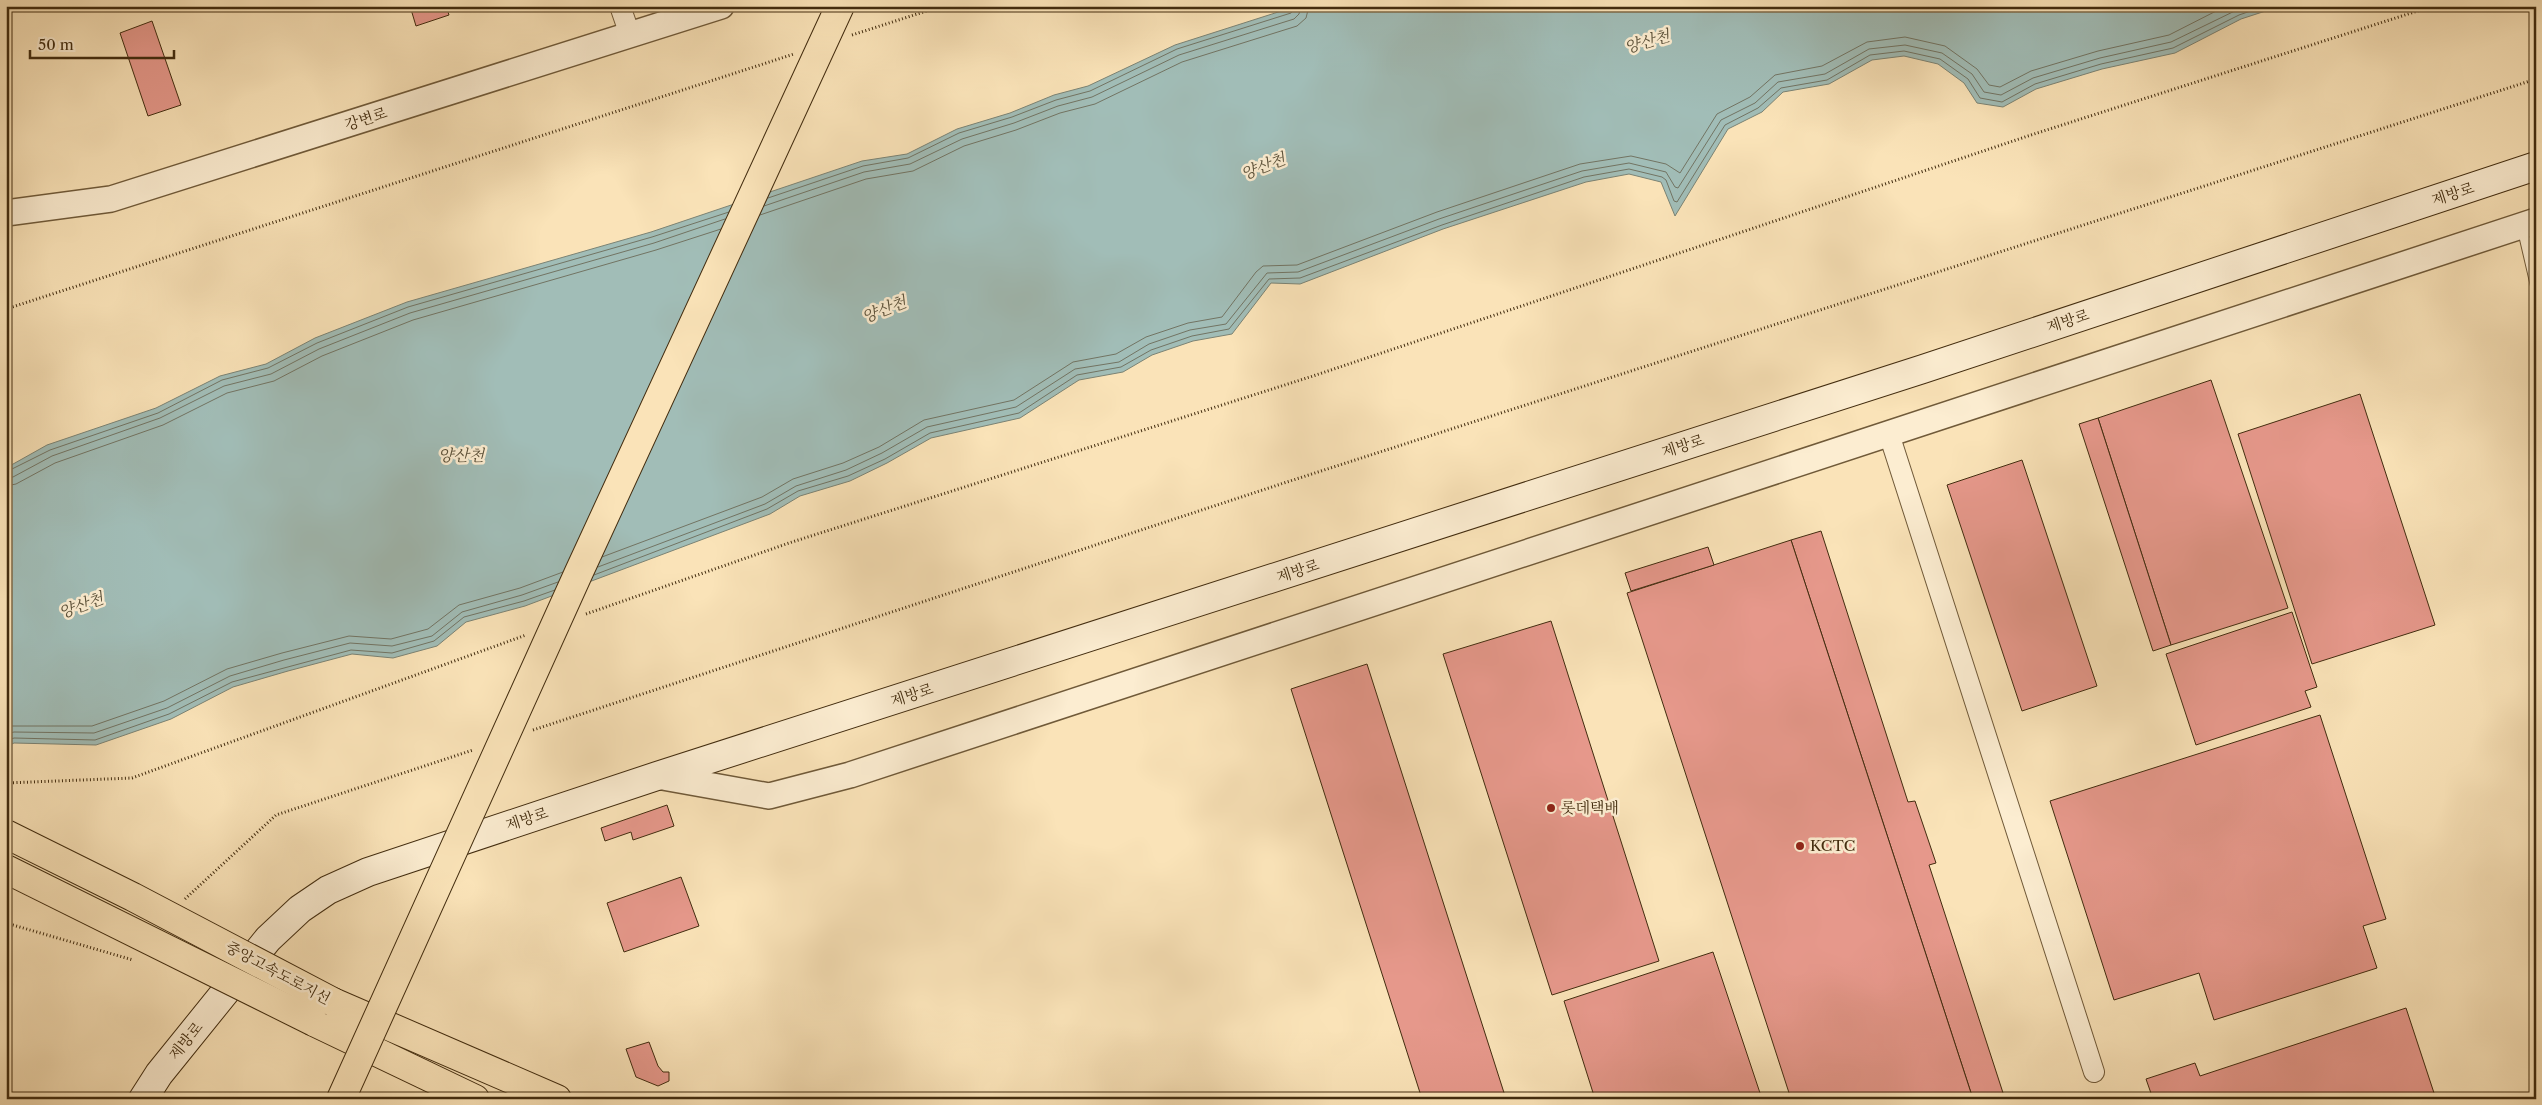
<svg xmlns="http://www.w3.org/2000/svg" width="2542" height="1105" viewBox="0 0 2542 1105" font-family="'Libre Caslon Text','Noto Serif KR',serif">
  <rect width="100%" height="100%" fill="#fae3b8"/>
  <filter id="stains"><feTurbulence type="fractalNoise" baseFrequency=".004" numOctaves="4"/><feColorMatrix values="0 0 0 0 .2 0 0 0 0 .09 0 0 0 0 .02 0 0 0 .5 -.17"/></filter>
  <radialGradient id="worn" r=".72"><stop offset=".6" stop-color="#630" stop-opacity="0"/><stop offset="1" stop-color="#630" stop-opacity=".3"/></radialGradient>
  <polygon fill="#a1bdb7" stroke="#7b8374" points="1297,6 2281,6 2241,19 2175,53 2102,69 2036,89 2003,107 1977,103 1964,83 1938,64 1904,56 1872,60 1829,84 1783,92 1762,112 1728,129 1675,216 1661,182 1629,174 1586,182 1443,229 1300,284 1271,283 1232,334 1193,341 1152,355 1123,372 1079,380 1020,418 931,438 887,463 850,481 800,496 770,514 525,606 466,622 437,646 393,658 352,654 288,671 233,687 171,719 96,745 14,743 6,747 6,468 47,445 156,408 220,376 266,364 315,338 407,302 651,232 862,161 907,154 957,129 1010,113 1054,95 1088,86 1175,45"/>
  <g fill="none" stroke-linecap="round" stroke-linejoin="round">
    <g stroke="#727463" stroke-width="1">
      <polyline points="768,198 863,166 908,158 959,133 1012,117 1056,100 1090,91 1177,49 1291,13 1295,6"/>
      <polyline points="764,206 864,172 910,164 962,139 1014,123 1058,106 1092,97 1179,55 1294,19 1299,14 1301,6"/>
      <polyline points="760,215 866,179 913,171 964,146 1016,130 1060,113 1095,104 1182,62 1297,26 1306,18 1309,6"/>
      <polyline points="6,472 50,450 158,413 222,380 268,368 317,343 408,307 652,237 729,212"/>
      <polyline points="6,478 13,477 52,456 160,418 224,386 271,374 319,349 410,313 654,243 725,219"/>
      <polyline points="6,486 16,484 55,463 163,425 227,393 274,381 322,356 413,320 656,250 721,229"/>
      <polyline points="602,557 762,497 793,479 843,463 879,447 924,420 1014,400 1073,362 1116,354 1146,337 1188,323 1222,317 1256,272 1263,266 1297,265 1437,212 1580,164 1631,156 1666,164 1680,173 1717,114 1750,97 1775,75 1822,66 1867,42 1905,37 1945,46 1977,69 1989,85 2000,87 2031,71 2098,51 2169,35 2226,6"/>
      <polyline points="598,567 765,504 796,486 846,470 882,453 927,427 1016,407 1075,369 1119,362 1149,344 1190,330 1226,324 1267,273 1298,272 1439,219 1582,171 1629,163 1666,172 1675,187 1678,188 1721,120 1755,103 1778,82 1825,74 1869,49 1905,45 1942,53 1972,74 1984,92 2001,95 2033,78 2100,58 2171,42 2245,6"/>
      <polyline points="594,575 767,509 798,491 848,476 885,459 930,433 1019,413 1077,375 1121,367 1151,350 1192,336 1229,329 1269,279 1300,278 1442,225 1584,177 1629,169 1662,177 1666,180 1674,201 1677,202 1725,125 1758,108 1781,88 1827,80 1870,55 1904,51 1940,59 1968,79 1980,98 2002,102 2035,84 2101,64 2173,48 2239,15 2265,6"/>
      <polyline points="6,726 92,726 164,701 227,669 282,653 349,636 391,639 428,629 459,605 520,588 563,572"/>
      <polyline points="6,734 14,732 94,733 167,708 230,676 284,660 350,643 392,646 432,636 462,612 522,595 558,582"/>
      <polyline points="6,741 14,738 95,740 169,714 232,682 351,650 392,653 434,641 464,617 524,601 555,590"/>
    </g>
  </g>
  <g fill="#e6988b" stroke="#422c0f">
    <polygon points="410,6 446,6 449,15 416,26"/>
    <polygon points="152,21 181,105 148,116 120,33"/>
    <polygon points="2211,380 2288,608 2171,645 2098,418"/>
    <polygon points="2360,394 2435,625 2312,664 2238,434"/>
    <polygon points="2098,418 2171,645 2153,651 2079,424"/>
    <polygon points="2022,460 2097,686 2022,711 1947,485"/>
    <polygon points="1821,531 1908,802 1915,801 1936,863 1929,865 2005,1099 1973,1099 1791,540"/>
    <polygon points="1791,540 1973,1099 1791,1099 1627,593"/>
    <polygon points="1708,547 1714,565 1631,591 1625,573"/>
    <polygon points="2292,612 2317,687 2305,691 2311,707 2196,745 2166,654"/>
    <polygon points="1551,621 1659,961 1552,995 1443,654"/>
    <polygon points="1367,664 1506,1099 1422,1099 1291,689"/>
    <polygon points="2320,715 2386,919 2363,926 2377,968 2214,1020 2199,973 2114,1000 2050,801"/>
    <polygon points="667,805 674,826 633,840 631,832 605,841 601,828"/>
    <polygon points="681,877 699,926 624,952 607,903"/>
    <polygon points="1713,952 1762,1099 1595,1099 1564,1001"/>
    <polygon points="2406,1008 2436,1099 2153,1099 2146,1079 2195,1063 2200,1076"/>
    <polygon points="649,1042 658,1066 663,1072 669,1072 669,1081 658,1086 636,1077 626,1049"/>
  </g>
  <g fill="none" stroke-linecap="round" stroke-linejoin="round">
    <g stroke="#705a39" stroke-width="12">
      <polyline id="service" points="2522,226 2536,286"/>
    </g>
    <g stroke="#705a39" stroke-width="22">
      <g id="minor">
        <polyline points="620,6 630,35"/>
        <polyline points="1889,434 2094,1072"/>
      </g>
    </g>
    <g stroke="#705a39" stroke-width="28">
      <g id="tertiary">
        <polyline points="6,213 111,199 721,6"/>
        <polyline points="657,776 769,796 850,775 2536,221"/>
      </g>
    </g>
    <g stroke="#422c0f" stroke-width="30">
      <polyline id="secondary" points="143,1099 159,1074 268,939 300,909 328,890 368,872 657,776 1923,369 2536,166"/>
    </g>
    <g stroke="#422c0f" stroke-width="30">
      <g id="motorway">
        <polyline points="333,1002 557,1099"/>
        <polyline points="314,1022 475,1099"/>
      </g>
    </g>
    <g stroke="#422c0f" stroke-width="3" stroke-dasharray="1 2.5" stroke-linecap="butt">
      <polyline points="852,35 942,6"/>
      <polyline points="6,309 794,54"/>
      <polyline points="586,614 789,543 1313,376 2031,135 2433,6"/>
      <polyline points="533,730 1287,482 2536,79"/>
      <polyline points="6,783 132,778 526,635"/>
      <polyline points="185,899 276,815 473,750"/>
      <polyline points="6,923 133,960"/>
    </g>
    <use href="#service" stroke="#fcedd1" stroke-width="10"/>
    <use href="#minor" stroke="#fcedd1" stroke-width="20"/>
    <use href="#tertiary" stroke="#fcedd1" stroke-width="25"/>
    <use href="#secondary" stroke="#fcedd1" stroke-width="28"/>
    <use href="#motorway" stroke="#fae3b8" stroke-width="28"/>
    <g stroke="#422c0f" stroke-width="30" stroke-linecap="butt">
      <polyline id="primary-bridge" points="341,1099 579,572 840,6"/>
    </g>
    <g stroke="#422c0f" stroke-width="30" stroke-linecap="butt">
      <g id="motorway-bridge">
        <polyline points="6,834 133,897 333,1002"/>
        <polyline points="6,869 314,1022"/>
      </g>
    </g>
    <use href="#primary-bridge" stroke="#fae3b8" stroke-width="28"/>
    <use href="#motorway-bridge" stroke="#fae3b8" stroke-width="28"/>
  </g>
  <g fill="#8f2418" stroke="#fcedd1" stroke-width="2">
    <circle cx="1551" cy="808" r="5"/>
    <circle cx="1800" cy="846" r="5"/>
  </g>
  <g text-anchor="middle" stroke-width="5" stroke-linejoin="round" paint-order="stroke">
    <g font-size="15" fill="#422c0f" stroke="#fcedd1">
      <text transform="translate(366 119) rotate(-18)" y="5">강변로</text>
      <text transform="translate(2453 194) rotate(-18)" y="5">제방로</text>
      <text transform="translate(2068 321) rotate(-18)" y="5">제방로</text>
      <text transform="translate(1683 446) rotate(-18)" y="5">제방로</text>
      <text transform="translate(1298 571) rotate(-18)" y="5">제방로</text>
      <text transform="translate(912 695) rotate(-18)" y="5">제방로</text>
      <text transform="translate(527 819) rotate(-18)" y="5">제방로</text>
      <text transform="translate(278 973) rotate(28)" y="5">중앙고속도로지선</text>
      <text transform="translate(186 1041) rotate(-51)" y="5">제방로</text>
    </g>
    <g font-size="15" fill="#422c0f" stroke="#fcedd1" text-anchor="start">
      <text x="1561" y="813">롯데택배</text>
      <text x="1810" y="851">KCTC</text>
    </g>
    <g font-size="16" font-style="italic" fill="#5a5039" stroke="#fcedd1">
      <text transform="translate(1647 41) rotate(-16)" y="6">양산천</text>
      <text transform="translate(1263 166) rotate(-21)" y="6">양산천</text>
      <text transform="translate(884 309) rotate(-21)" y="6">양산천</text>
      <text x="461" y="461">양산천</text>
      <text transform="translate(81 605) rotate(-20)" y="6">양산천</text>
    </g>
  </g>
  <rect width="2542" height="1105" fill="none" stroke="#fae3b8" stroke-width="25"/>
  <rect x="8" y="8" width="2527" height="1090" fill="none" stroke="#422c0f" stroke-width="2.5"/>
  <rect x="12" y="12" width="2517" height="1080" fill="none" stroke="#422c0f"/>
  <path d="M30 50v8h144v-8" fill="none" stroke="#422c0f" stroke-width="2.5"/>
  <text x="38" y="50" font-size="15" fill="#422c0f" stroke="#fcedd1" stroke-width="4" paint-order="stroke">50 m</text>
  <rect width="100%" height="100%" filter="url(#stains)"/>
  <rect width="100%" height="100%" fill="url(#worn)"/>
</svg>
